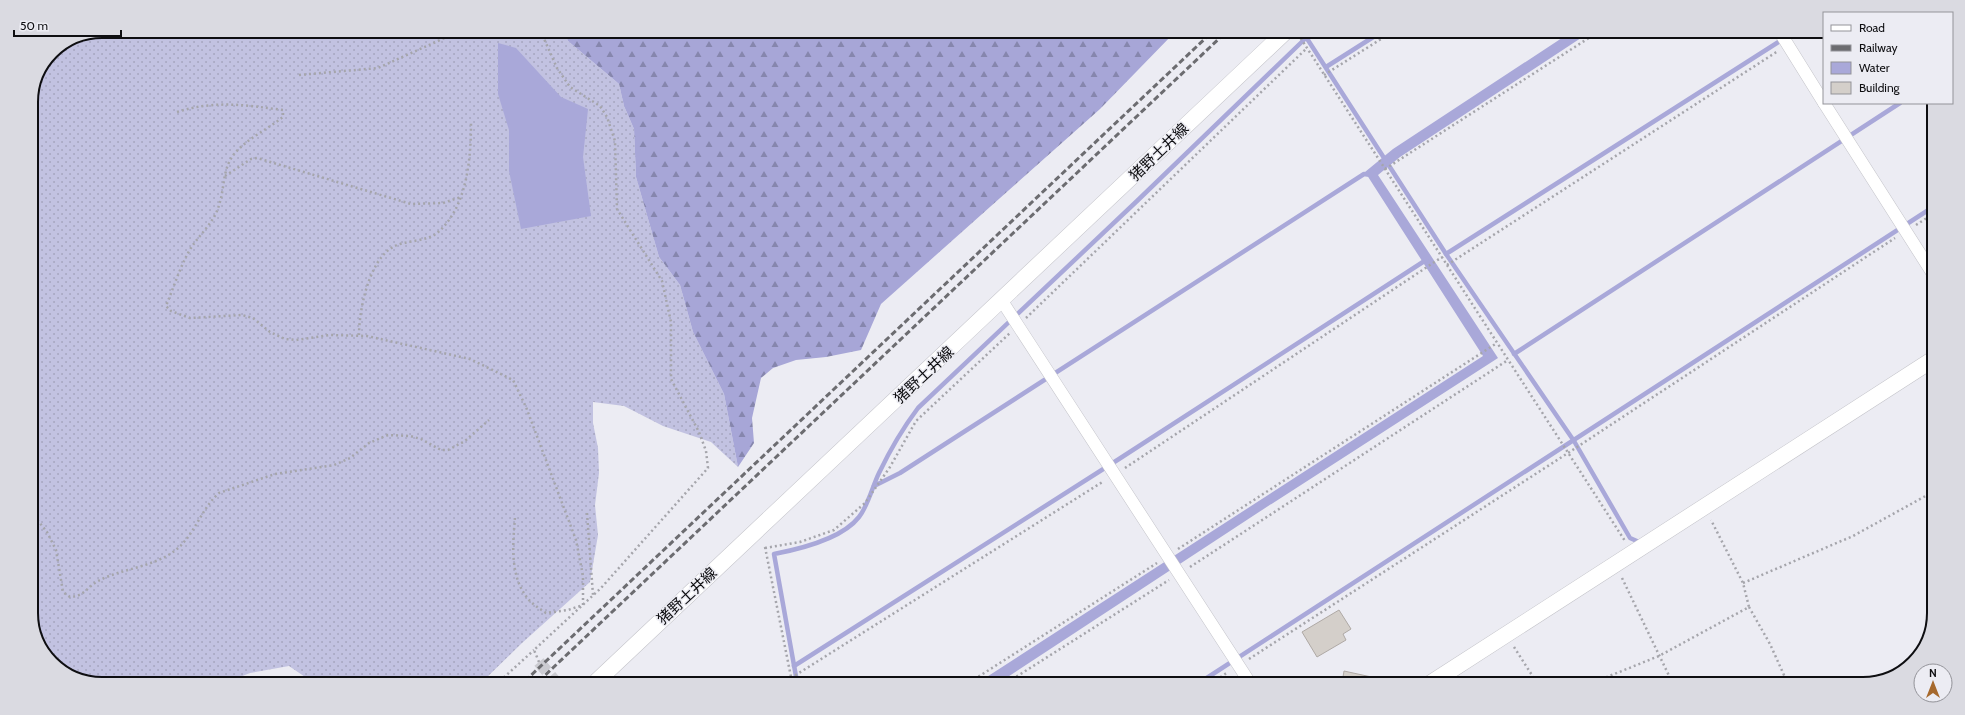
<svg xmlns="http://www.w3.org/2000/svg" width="1965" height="715" viewBox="0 0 1965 715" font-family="Cabin,'Noto Sans JP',sans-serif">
  <defs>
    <pattern id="grass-dots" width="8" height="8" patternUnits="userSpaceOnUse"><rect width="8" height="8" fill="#c2c2e1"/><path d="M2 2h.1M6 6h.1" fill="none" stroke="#a6a6c0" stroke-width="1.8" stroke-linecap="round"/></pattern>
    <pattern id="forest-firs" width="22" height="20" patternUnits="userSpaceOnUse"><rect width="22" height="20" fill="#a7a6d7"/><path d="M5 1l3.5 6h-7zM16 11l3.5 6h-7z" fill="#8686ad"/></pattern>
  </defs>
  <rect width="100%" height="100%" fill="#ececf3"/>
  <polygon fill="url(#grass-dots)" points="102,31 564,32 568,41 619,84 624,106 634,129 636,177 659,257 680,285 693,332 724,394 738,467 711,442 663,426 624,406 593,402 593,423 598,448 599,473 595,505 598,535 590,582 522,643 483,681 311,681 289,666 250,673 230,681 79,680 46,656 31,618 31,97 52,52 75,36"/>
  <polygon fill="url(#forest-firs)" points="564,32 1174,33 1100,109 881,304 861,350 826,357 796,360 773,368 761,378 752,418 754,443 738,467 724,394 693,332 680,285 659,257 636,177 634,129 624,106 619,84 568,41"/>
  <g fill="#a9a8d9">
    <polygon points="1568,34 1587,34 1400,157 1378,175 1498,358 1259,512 1000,682 979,682 1483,356 1365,172 1393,149"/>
    <polygon points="498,43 516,48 561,97 588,109 583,157 591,216 521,229 509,171 509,130 498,94"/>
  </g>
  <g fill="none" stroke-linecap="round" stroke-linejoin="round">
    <g stroke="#a9a8d9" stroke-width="4.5">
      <polyline points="1306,37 1446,254 1574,441 1630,538 1639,542"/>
      <polyline points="1326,67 1378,34"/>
      <polyline points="1446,254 1791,34"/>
      <polyline points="1514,354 1900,103"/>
      <polyline points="874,486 900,473 1364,174 1371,175"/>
      <polyline points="794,666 1119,459 1426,260"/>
      <path d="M797,682L774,554C800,549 842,539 859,517C868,506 873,485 879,473C890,450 903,428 918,408L1137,201L1310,34"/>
      <polyline points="1199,683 1933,207"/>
      <polyline points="1420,683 1428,678"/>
    </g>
  </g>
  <g fill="#d4cfca" stroke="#afa9a5">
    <polygon points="1339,610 1351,629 1343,634 1346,640 1317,657 1302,632"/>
    <polygon points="1344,671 1376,678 1376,683 1342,683"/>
  </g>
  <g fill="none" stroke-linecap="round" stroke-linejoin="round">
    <polyline stroke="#cbcbd1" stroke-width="12" stroke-dasharray="12 6" stroke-linecap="butt" points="539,662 555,681"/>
    <g stroke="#c4c4ca" stroke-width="13">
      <g id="street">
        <polyline points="1781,34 1824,103"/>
        <polyline points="1824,103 1933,274"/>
        <polyline points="1002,301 1250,683"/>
      </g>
    </g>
    <g stroke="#c4c4ca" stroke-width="17">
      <g id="secondary">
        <polyline points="597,681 1284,33"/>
        <polyline points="1431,683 1932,360"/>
      </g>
    </g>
    <g stroke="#a5a5ab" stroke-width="2.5" stroke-dasharray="2 3" stroke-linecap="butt">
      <polyline points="1298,34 1625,541"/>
      <polyline points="1799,38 1804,35"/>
      <polyline points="299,75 378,68 449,36 454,32"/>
      <polyline points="1324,75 1389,34"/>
      <path d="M177,112C215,100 245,105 283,110V117C268,129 248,138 235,153C222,168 225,188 219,205C214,224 197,236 188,253C179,270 173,289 166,306L171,311L190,318L242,315L253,318L270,332L285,339L296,340L330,335L367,336L470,359L513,380L526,407L576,540L583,576V605L568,610L546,613C540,609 534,605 529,600C509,577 513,544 515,517"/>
      <polyline points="1385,169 1595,34"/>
      <polyline points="225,176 251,159 257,158 411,204 443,203 461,197"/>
      <polyline points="1916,225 1933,214"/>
      <polyline points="1447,265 1778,51"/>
      <polyline points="1026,318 1307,48"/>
      <path d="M359,335C359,310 369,260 393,247C405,240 426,242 437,233C467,208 471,159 471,123"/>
      <polyline points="1125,468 1442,257"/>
      <path d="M31,512L47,532L56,550L63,592L70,597C85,596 86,588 98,581C124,567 163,567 184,542C197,527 204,506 219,493L275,474L334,465L350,458L369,443L388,435L410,436L421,439L441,450H448L465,441L489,420"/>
      <polyline points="587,513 593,595"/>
      <polyline points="765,547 792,682"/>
      <polyline points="765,548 800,542 834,530 865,503 890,467 916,421 1010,333"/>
      <polyline points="1178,549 1497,343"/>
      <polyline points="1190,567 1508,360"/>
      <polyline points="1622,578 1673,684"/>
      <polyline points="1743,583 1853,536 1931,493"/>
      <polyline points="1749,607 1770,644 1788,684"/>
      <polyline points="1514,647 1537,683"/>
      <polyline points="1249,659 1568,453 1895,238"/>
      <polyline points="539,662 534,650 601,588 708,468 706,451 699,432 671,379 671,322 662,281 617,209 615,141 607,117 600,106 570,87 557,68 541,32"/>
      <polyline points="791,678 1104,481"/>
      <polyline points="500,681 534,650"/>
      <polyline points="970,682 1157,563"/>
      <polyline points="1008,682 1169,580"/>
      <polyline points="1212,683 1228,672"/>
      <polyline points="1592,683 1659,656 1749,607 1743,583 1711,520"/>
      <polyline points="1859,684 1869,682"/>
    </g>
    <use href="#street" stroke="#fff" stroke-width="12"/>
    <use href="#secondary" stroke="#fff" stroke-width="16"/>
    <g stroke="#6c6c70" stroke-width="3" stroke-dasharray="6 3" stroke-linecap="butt">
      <polyline points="525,681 1211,33"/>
      <polyline points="539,681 1225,33"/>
    </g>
  </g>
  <g text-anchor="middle" stroke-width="3" stroke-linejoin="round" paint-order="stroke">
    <g font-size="15" fill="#0e0e11" stroke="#ececf3">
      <text transform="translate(1159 152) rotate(-44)" y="5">猪野土井線</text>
      <text transform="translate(924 375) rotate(-43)" y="5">猪野土井線</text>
      <text transform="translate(687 596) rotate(-43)" y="5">猪野土井線</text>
    </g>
  </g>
  <path d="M0 0H1965V715H0ZM102 38H1863A64 64 0 0 1 1927 102V613A64 64 0 0 1 1863 677H102A64 64 0 0 1 38 613V102A64 64 0 0 1 102 38Z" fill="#dadae1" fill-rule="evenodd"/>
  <path fill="none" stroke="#0e0e11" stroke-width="2" d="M102 38H1863A64 64 0 0 1 1927 102V613A64 64 0 0 1 1863 677H102A64 64 0 0 1 38 613V102A64 64 0 0 1 102 38Z"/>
  <rect x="1823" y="12" width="130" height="92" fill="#ececf3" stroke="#939399"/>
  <rect x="1831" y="25" width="20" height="6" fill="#ffffff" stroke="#939399"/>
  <text x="1859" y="32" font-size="12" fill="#0e0e11">Road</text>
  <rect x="1831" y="45" width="20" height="6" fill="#6c6c70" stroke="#939399"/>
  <text x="1859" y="52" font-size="12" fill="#0e0e11">Railway</text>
  <rect x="1831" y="62" width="20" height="12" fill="#a9a8d9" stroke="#939399"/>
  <text x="1859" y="72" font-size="12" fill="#0e0e11">Water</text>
  <rect x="1831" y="82" width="20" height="12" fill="#d4cfca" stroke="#939399"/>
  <text x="1859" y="92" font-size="12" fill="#0e0e11">Building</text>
  <g transform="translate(1933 683)"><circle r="19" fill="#ececf3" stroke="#939399"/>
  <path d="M0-3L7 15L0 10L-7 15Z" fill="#a6692d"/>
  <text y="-6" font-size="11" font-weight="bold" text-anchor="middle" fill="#0e0e11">N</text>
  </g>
  <path d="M14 30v6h107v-6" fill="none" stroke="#0e0e11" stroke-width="2"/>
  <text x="20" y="30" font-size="12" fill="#0e0e11" stroke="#ececf3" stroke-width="3" paint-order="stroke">50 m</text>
</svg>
